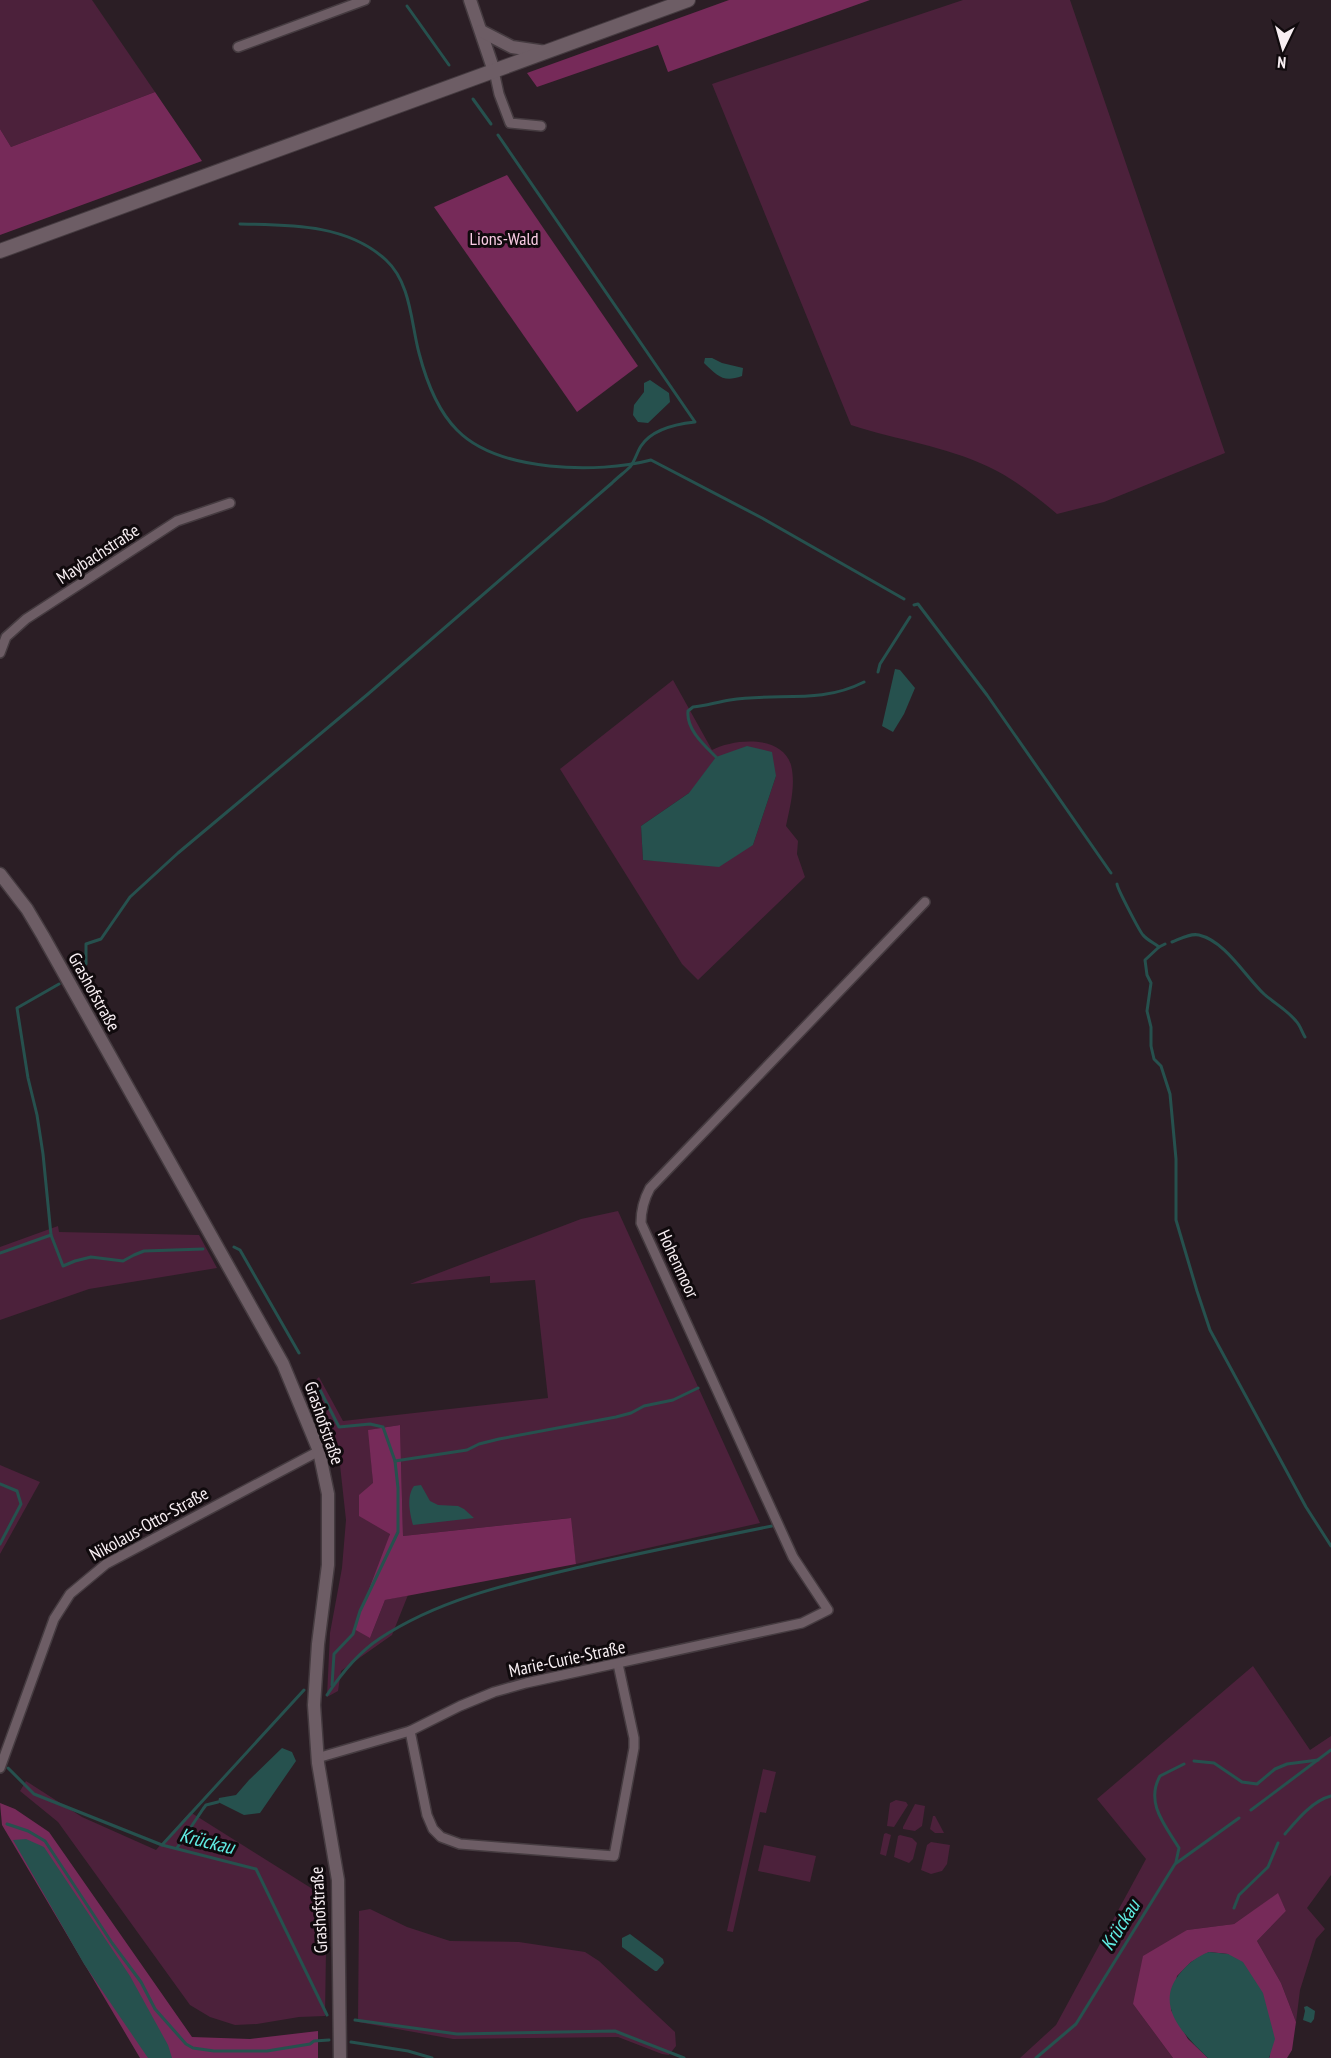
<svg xmlns="http://www.w3.org/2000/svg" width="1331" height="2058" viewBox="0 0 1331 2058" font-family="'PT Sans Narrow',sans-serif">
  <rect width="100%" height="100%" fill="#2b1e25"/>
  <g fill="#4c213b" fill-rule="evenodd">
    <polygon points="0,0 92,0 155,92 11,147 0,129"/>
    <path d="M963,0H1070L1225,453L1104,502L1057,514C1036,496 1014,479 989,467C945,446 897,440 851,425L712,84Z"/>
    <path d="M673,680L712,750C735,738 782,735 791,765C796,785 790,807 786,826L798,841L797,854L805,877L698,980L682,964L560,769ZM776,776L753,845L675,862L643,860L641,826L689,793Z"/>
    <polygon points="618,1211 760,1523 576,1564 570,1518 403,1536 400,1425 369,1430 373,1483 390,1533 370,1638 385,1600 408,1595 392,1635 341,1671 338,1691 327,1697 330,1633 342,1568 346,1520 340,1465 308,1387 319,1377 343,1421 548,1398 535,1280 490,1283 490,1276 410,1284 581,1219"/>
    <polygon points="58,1226 59,1232 199,1235 217,1268 89,1289 0,1320 0,1247"/>
    <polygon points="0,1465 40,1482 0,1554"/>
    <polygon points="1253,1666 1310,1750 1331,1736 1331,1875 1307,1908 1325,1929 1316,1939 1300,1990 1296,2022 1281,1983 1257,1941 1286,1911 1278,1894 1234,1924 1187,1930 1133,2004 1173,2058 1020,2058 1056,2025 1146,1859 1097,1799"/>
    <polygon points="763,1769 776,1772 766,1813 760,1812 733,1932 727,1931"/>
    <polygon points="26,1781 82,1817 156,1850 190,1812 311,1888 322,1906 326,1950 325,2016 299,2017 257,2024 235,2025 210,2017 190,2005 58,1822 20,1791"/>
    <polygon points="896,1800 906,1802 908,1805 894,1827 887,1826 890,1803"/>
    <polygon points="915,1804 925,1806 922,1826 915,1831 903,1829 903,1827"/>
    <polygon points="933,1816 935,1816 944,1833 935,1833 930,1829"/>
    <polygon points="886,1833 891,1835 886,1856 880,1854 884,1834"/>
    <polygon points="900,1835 912,1838 917,1843 913,1859 909,1863 894,1857 898,1836"/>
    <polygon points="931,1842 950,1845 947,1864 942,1871 931,1874 921,1870 927,1845"/>
    <polygon points="764,1845 816,1856 810,1882 758,1871"/>
    <polygon points="370,1909 407,1927 450,1941 519,1942 585,1952 599,1961 675,2032 676,2046 669,2055 662,2054 618,2037 453,2039 358,2022 359,1911"/>
  </g>
  <g fill="#762a59">
    <polygon points="729,0 870,0 668,72 658,45 537,87 527,73"/>
    <polygon points="155,92 202,161 0,235 0,129 11,147"/>
    <polygon points="507,175 638,366 577,412 434,207"/>
    <polygon points="400,1425 403,1536 571,1518 576,1564 385,1600 370,1638 354,1629 390,1534 359,1516 359,1495 373,1483 368,1430"/>
    <polygon points="0,1803 15,1809 49,1832 192,2037 250,2039 318,2031 318,2058 140,2058 2,1825"/>
    <polygon points="1278,1893 1286,1911 1257,1941 1281,1983 1296,2022 1292,2050 1287,2058 1269,2058 1270,2056 1228,1954 1209,1952 1191,1962 1177,1976 1171,2010 1188,2039 1208,2058 1173,2058 1133,2004 1143,1956 1187,1930 1234,1924"/>
  </g>
  <g fill="#26514e">
    <path d="M705,358H712L722,363L743,368L742,376C723,383 718,376 704,363Z"/>
    <polygon points="650,380 669,393 670,402 648,423 638,422 633,415 634,405 644,392 644,383"/>
    <polygon points="895,669 900,670 915,688 904,714 893,732 882,726"/>
    <polygon points="747,746 772,752 776,776 753,845 719,867 643,860 641,826 689,793 716,757"/>
    <path d="M421,1485L430,1501L438,1505L458,1506L464,1509L474,1518L413,1525C410,1513 406,1497 414,1486Z"/>
    <polygon points="282,1748 292,1752 296,1761 260,1813 244,1815 218,1802 219,1798 236,1795 249,1780"/>
    <polygon points="26,1839 44,1847 130,1976 168,2045 172,2058 148,2058 84,1964 13,1840"/>
    <polygon points="630,1934 663,1959 664,1963 657,1971 655,1971 622,1947 622,1938"/>
    <path d="M1209,1952L1228,1954L1243,1962L1263,1993L1275,2039L1269,2058H1208C1183,2034 1152,2004 1182,1971C1190,1962 1198,1956 1209,1952Z"/>
    <polygon points="1307,2006 1315,2011 1314,2019 1311,2023 1303,2020 1305,2011 1304,2007"/>
  </g>
  <g fill="none" stroke-linecap="round" stroke-linejoin="round">
    <g stroke="#26514e" stroke-width="3">
      <polyline points="407,6 449,65"/>
      <polyline points="473,99 491,124"/>
      <path d="M240,224C291,225 347,224 386,260C411,283 411,323 419,353C426,380 437,410 457,430C498,472 598,474 651,460L762,518L904,599"/>
      <polyline points="914,605 918,604 987,695 1111,873"/>
      <polyline points="878,672 880,664 910,617"/>
      <path d="M716,757C704,745 686,729 688,711L693,707C705,706 717,702 730,700C777,692 819,705 864,682"/>
      <path d="M1117,884C1117,888 1140,932 1143,935C1147,940 1154,943 1159,947"/>
      <path d="M1172,942C1180,939 1190,933 1199,935C1225,941 1245,976 1264,994C1274,1003 1287,1010 1296,1021C1300,1025 1302,1032 1305,1037"/>
      <polyline points="1165,944 1159,947 1145,960 1147,975 1151,983 1147,1011 1151,1027 1151,1046 1154,1059 1161,1066 1170,1094 1176,1159 1176,1220 1197,1291 1210,1330 1306,1507 1331,1546"/>
      <path d="M79,975L86,964V944L101,939L130,897L178,853L368,694L612,483C618,477 625,472 630,467C635,461 637,452 641,446C652,429 676,424 695,422L498,135"/>
      <polyline points="51,1235 43,1154 37,1115 28,1078 17,1008 59,984"/>
      <polyline points="234,1247 240,1250 299,1353"/>
      <polyline points="0,1253 51,1235 63,1266 75,1261 91,1257 123,1261 134,1255 144,1251 203,1249"/>
      <polyline points="317,1384 339,1427 370,1424 383,1427 395,1461 398,1488 398,1532 360,1611 353,1634 334,1654 332,1685"/>
      <polyline points="395,1461 467,1450 479,1444 499,1439 616,1417 631,1413 644,1406 673,1400 698,1388"/>
      <polyline points="0,1484 17,1491 21,1504 0,1544"/>
      <path d="M327,1695C341,1674 358,1653 379,1639C439,1599 512,1583 580,1567C644,1552 708,1539 772,1526"/>
      <polyline points="1194,1761 1214,1763 1242,1782 1257,1784 1275,1769 1287,1764 1318,1760"/>
      <polyline points="8,1768 34,1794 162,1845 256,1869 327,2015"/>
      <polyline points="1251,1810 1331,1750"/>
      <polyline points="7,1824 28,1831 45,1841 112,1943 141,1982 155,2009 186,2044 193,2048 214,2051 267,2051 310,2044 314,2041 329,2040"/>
      <path d="M1285,1834C1297,1820 1312,1801 1331,1796"/>
      <polyline points="162,1845 304,1690"/>
      <polyline points="177,1848 203,1809 206,1805 218,1802"/>
      <path d="M1176,1862L1179,1848C1165,1825 1145,1803 1160,1776L1184,1764"/>
      <polyline points="1234,1908 1239,1895 1268,1867 1278,1843"/>
      <polyline points="355,2020 457,2034 615,2031 684,2058"/>
      <polyline points="351,2042 408,2051 432,2058"/>
      <polyline points="1036,2058 1076,2024 1175,1864 1239,1818"/>
    </g>
    <g stroke="#453b40" stroke-width="12">
      <g id="minor">
        <polyline points="238,47 365,0"/>
        <polyline points="494,71 499,94 510,123 541,126"/>
        <polyline points="0,653 6,637 26,619 177,521 230,503"/>
        <polyline points="410,1731 427,1815 433,1829 441,1837 460,1844 614,1856 634,1748 634,1738 618,1664"/>
        <path d="M317,1758L410,1731L460,1706L494,1692L526,1683L802,1623L828,1610L793,1557L641,1223C641,1210 644,1199 650,1188L925,902"/>
        <polyline points="0,1768 54,1619 70,1594 106,1564 319,1451"/>
      </g>
    </g>
    <g stroke="#453b40" stroke-width="15">
      <g id="tertiary">
        <polyline points="470,0 494,71"/>
        <polyline points="481,31 512,47 546,52"/>
        <polyline points="0,874 27,909 43,936 283,1364 319,1451 328,1494 328,1565 318,1644 314,1705 318,1763 338,1880 340,2058"/>
      </g>
    </g>
    <g stroke="#453b40" stroke-width="16">
      <polyline id="secondary" points="0,251 688,0"/>
    </g>
    <use href="#minor" stroke="#6d5d65" stroke-width="9"/>
    <use href="#tertiary" stroke="#6d5d65" stroke-width="12"/>
    <use href="#secondary" stroke="#6d5d65" stroke-width="14"/>
  </g>
  <g text-anchor="middle" stroke-width="6" stroke-linejoin="round" paint-order="stroke">
    <g font-size="18" fill="#facce5" stroke="#100a0d">
      <text x="504" y="245">Lions-Wald</text>
    </g>
    <g font-size="18" fill="#f8eff3" stroke="#100a0d">
      <text transform="translate(98 554) rotate(-33)" y="6">Maybachstraße</text>
      <text transform="translate(94 992) rotate(61)" y="6">Grashofstraße</text>
      <text transform="translate(678 1264) rotate(65)" y="6">Hohenmoor</text>
      <text transform="translate(324 1423) rotate(71)" y="6">Grashofstraße</text>
      <text transform="translate(149 1524) rotate(-29)" y="6">Nikolaus-Otto-Straße</text>
      <text transform="translate(567 1659) rotate(-12)" y="6">Marie-Curie-Straße</text>
      <text transform="translate(319 1910) rotate(-93)" y="6">Grashofstraße</text>
    </g>
    <g font-size="20" font-style="italic" fill="#60ece3" stroke="#100a0d">
      <text transform="translate(207 1841) rotate(14)" y="7">Krückau</text>
      <text transform="translate(1120 1925) rotate(-58)" y="7">Krückau</text>
    </g>
  </g>
  <g transform="translate(1283 48) rotate(185)" stroke="#100a0d" stroke-width="4.5" paint-order="stroke">
  <path d="M0-4.5L10 22L0 15L-10 22Z" fill="#f8eff3"/>
  <text y="-9" font-size="16" font-weight="bold" text-anchor="middle" fill="#f8eff3">N</text>
  </g>
</svg>
